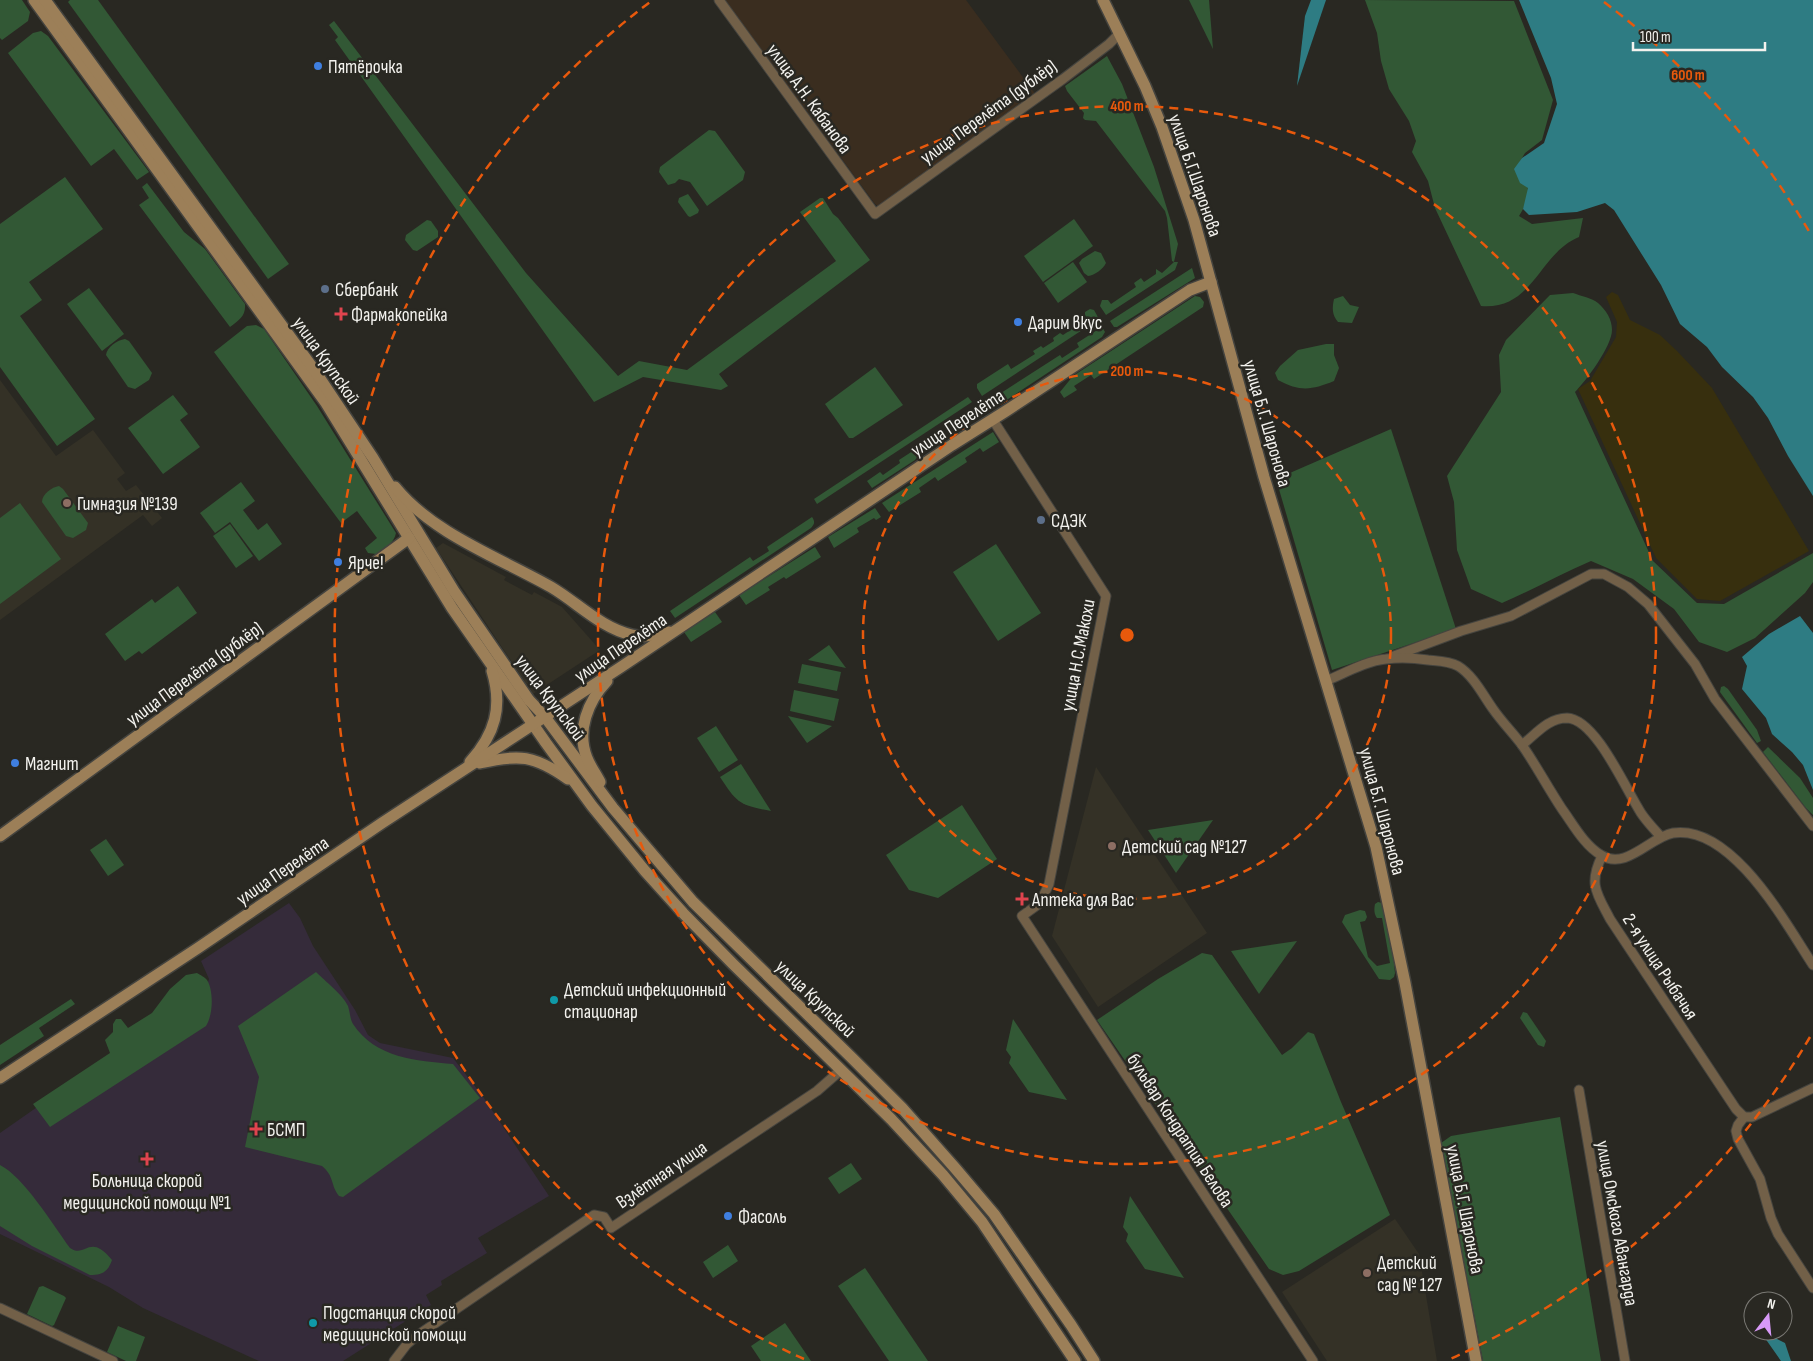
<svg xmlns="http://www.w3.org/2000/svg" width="1813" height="1361" viewBox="0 0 1813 1361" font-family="'Sofia Sans Condensed',sans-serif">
  <rect width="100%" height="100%" fill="#292822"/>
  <polygon fill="#3a2d1f" points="725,0 966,0 1036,95 883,204 878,206 875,204"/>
  <g fill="#343126">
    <polygon points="0,380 56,456 93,430 125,473 117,479 126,491 136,485 162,518 152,526 143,515 0,620"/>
    <polygon points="443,543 506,577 504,580 532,595 534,592 562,607 600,650 533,694 436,548"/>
    <polygon points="1096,767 1207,933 1098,1007 1052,936"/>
    <polygon points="1395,1219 1419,1254 1437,1361 1327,1361 1282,1292"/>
  </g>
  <polygon fill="#352b3a" points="289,903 300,918 313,946 355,1010 368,1035 380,1043 453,1058 484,1098 549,1196 478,1238 487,1253 441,1281 442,1285 426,1295 431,1305 343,1361 259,1361 143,1308 109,1287 0,1234 0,1133 205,990 209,979 201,961"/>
  <g fill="#325835">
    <polygon points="0,0 22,0 30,12 28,21 2,40 0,38"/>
    <polygon points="70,0 98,0 289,264 268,279 68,2"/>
    <polygon points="1189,0 1209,0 1213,49"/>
    <path d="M1365,0L1514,1L1553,100L1542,140L1525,153L1519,163C1529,186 1533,193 1519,216L1532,224L1583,218L1579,237C1538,254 1534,310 1481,306L1435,208L1428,181L1412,152L1416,141L1409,121L1389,89L1381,61L1377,33Z"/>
    <polygon points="334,21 526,273 618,376 639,361 687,370 836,261 800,212 820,198 823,198 833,214 838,218 870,260 719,374 728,386 721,390 643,377 594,402 335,40 338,37 329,25"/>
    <polygon points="41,31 48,36 149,172 137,180 114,149 91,166 8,53 33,33"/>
    <polygon points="1107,56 1122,84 1154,167 1178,244 1174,262 1172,261 1167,218 1165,211 1096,121 1085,120 1083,118 1084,113 1067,91 1065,86"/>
    <polygon points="709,130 715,131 745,172 743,180 707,206 690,182 679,179 675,183 668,185 659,172 660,167"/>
    <polygon points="65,177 103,229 29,282 42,300 20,316 95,419 57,446 0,367 0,224"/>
    <path d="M147,183L184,232L205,249L245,304C246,316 239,320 230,327L139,205L149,198L142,187Z"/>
    <polygon points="688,194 699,210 698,213 690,217 688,216 678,202 679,198"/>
    <polygon points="1074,219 1093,246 1043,282 1024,256"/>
    <polygon points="427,220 431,221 438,231 438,237 417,251 413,250 405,240 406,235"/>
    <path d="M1095,251L1101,253L1106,263C1103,269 1095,275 1088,276L1084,273L1079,263L1082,259Z"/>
    <polygon points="1073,262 1087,282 1058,303 1044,283"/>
    <polygon points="1174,262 1178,262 1175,270 1106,315 1100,306 1102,300 1108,300 1111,304 1136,287 1134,283 1141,278 1144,282 1156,274 1156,269 1162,273"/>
    <polygon points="1192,268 1195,278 1117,327 1114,327 1110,321"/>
    <polygon points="89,288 124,334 102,351 67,304"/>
    <path d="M1573,293C1581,296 1592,298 1598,303C1606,310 1612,319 1612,330C1612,346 1586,381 1575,392L1653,561L1697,603L1724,604L1813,553V582L1805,593L1755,638L1727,652L1699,642L1674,609L1633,579L1591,561C1560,574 1533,590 1502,603L1471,589L1457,550L1454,502L1447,476L1501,392L1499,355L1506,340L1550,295Z"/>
    <polygon points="1195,296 1200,297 1204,302 1203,307 1094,379 1091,375 1074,386 1077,390 1064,398 1060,392 1073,376"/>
    <path d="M1343,296L1350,305L1359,307L1352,323L1338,322C1332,315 1332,308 1334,299Z"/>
    <polygon points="1090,309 1094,310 1099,319 982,396 977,388 977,384 1008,364 1011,369 1035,354 1033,351 1041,346 1043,348 1054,341 1053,338 1060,333 1063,335 1087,319 1085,315 1085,312"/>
    <path d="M256,325L264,329L317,406L396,533C394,544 384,548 376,554L368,553L365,548L377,538L357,511L341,523L214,352L247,326Z"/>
    <polygon points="1102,327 1105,332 1102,337 1005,401 1001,393 1060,355 1062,358 1079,347 1077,343"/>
    <path d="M125,339L129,341L152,373L149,380L135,389L128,387L106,355C107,347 117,340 125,339Z"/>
    <path d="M1326,344H1334V355L1339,368L1334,381C1312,390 1300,392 1278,380L1275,373L1280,366L1298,350Z"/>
    <polygon points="875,367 903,405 853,438 849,438 825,404"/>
    <polygon points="173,395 188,414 180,420 200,447 163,474 128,428"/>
    <polygon points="968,397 972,402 817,504 814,499"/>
    <polygon points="1391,429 1456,629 1332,670 1276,479"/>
    <polygon points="993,432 999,442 983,452 980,448 965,458 967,462 938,481 935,477 919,488 921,492 889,512 882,503"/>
    <polygon points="925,443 927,446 915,460 872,488 867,481 880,472 883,475 900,463 899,460"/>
    <polygon points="241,482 255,501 243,510 258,530 267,523 282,544 259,561 230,522 215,533 200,513"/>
    <path d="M59,486L63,489L88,523L86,530L73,538L66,536L42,502C42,494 52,487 59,486Z"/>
    <polygon points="20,503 61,559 0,604 0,518"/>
    <polygon points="875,508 881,517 876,520 874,518 857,528 859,532 834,548 828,537"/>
    <path d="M812,517C815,521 815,524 811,528L675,618L670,611L750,557L753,561L769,551L767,547Z"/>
    <polygon points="230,524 253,556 236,568 213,536"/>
    <polygon points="996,544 1041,613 998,641 953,572"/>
    <polygon points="815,547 821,557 786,579 784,577 768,587 770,590 746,605 739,595"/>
    <polygon points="178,586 197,613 142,654 139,651 125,661 105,634 152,599 155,603"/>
    <polygon points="715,612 722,622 691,642 684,632"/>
    <polygon points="829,645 846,668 808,660"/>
    <polygon points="802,664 841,672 837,691 798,683"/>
    <polygon points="1724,686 1728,689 1757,730 1761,741 1757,743 1720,692 1721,687"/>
    <polygon points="794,690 839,699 834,721 790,711"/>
    <polygon points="788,716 832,726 807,743"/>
    <polygon points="716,726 738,760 719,772 697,738"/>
    <polygon points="1768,747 1800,778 1813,798 1813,815 1806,808 1763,752"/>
    <path d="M741,764L771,811C739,805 737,803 720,777Z"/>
    <polygon points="962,805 997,859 938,898 909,890 886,855"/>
    <polygon points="1213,820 1176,873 1148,830"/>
    <polygon points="106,839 124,865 108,876 90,850"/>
    <path d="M1378,902L1382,903L1392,945L1395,973L1394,977L1390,980L1379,979L1342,922L1345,915L1360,910L1365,911L1367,917L1365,921L1360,922L1368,957L1377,966L1390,963L1382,918H1377C1374,914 1374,909 1375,904Z"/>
    <polygon points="1297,941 1259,994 1231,951"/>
    <polygon points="1202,953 1212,955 1282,1055 1292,1048 1308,1032 1314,1034 1341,1102 1390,1215 1299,1271 1283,1275 1269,1269 1097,1020 1158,979"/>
    <path d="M316,972C325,981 343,995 348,1006C350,1012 350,1019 353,1024C375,1058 417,1061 453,1064L480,1098L343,1197L339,1196C330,1185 335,1177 322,1166L245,1147L259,1077L238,1026Z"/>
    <path d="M197,973C200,975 205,977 207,980C214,991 213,1015 206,1026L50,1127L33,1104L110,1053L105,1040L113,1032V1024L116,1019H121L128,1028L152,1013L170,989L186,975Z"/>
    <polygon points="71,999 75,1004 39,1028 44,1036 0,1065 0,1045"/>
    <polygon points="1523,1012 1527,1013 1546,1041 1544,1047 1538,1045 1520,1018"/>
    <polygon points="1013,1019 1067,1100 1029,1092 1009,1063 1011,1057 1006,1050"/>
    <polygon points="1560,1117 1601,1361 1483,1361 1441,1143 1451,1136"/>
    <polygon points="851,1163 862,1179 839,1194 828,1178"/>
    <path d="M0,1165C24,1177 53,1225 70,1248C86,1259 89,1232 112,1260C108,1272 102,1275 90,1275L32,1246L0,1226Z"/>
    <polygon points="1130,1196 1184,1278 1145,1269 1126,1241 1128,1234 1123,1227"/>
    <polygon points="728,1245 738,1261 713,1278 703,1262"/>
    <polygon points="865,1268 928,1361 889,1361 838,1286"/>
    <polygon points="43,1286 64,1296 66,1298 54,1325 52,1326 27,1314 39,1287"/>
    <polygon points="785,1323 811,1361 761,1361 751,1346"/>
    <polygon points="118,1326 145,1337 136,1361 126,1361 107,1352"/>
  </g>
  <polygon fill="#372f0e" points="1612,292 1618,295 1630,320 1660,335 1677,351 1712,388 1809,551 1720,601 1697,599 1656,558 1578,389 1590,381 1616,337 1617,322 1606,297"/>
  <g fill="#2e7c83">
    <polygon points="1311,0 1326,0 1297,86 1305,16"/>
    <polygon points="1519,0 1813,0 1813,496 1788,456 1768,418 1753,397 1722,367 1707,347 1680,324 1661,285 1614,210 1605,203 1577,212 1529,215 1523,209 1528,188 1520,183 1514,169 1522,158 1544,143 1557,104 1551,78"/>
    <polygon points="1800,616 1813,633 1813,790 1803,765 1792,752 1772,734 1766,718 1742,689 1747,666 1742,657 1769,634"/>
    <polygon points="1760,1331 1772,1331 1777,1339 1785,1343 1791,1361 1781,1361"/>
  </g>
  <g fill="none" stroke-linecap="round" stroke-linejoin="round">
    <g stroke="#45443f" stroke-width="11">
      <g id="street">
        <polyline points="719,0 875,214 1063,79 1109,44 1120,33"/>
        <polyline points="993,420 1106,596 1049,884 1040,903 1022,916 1313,1361"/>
        <polyline points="1394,656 1461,631 1511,616 1591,574 1604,574 1628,587 1648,604 1695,664 1715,699 1813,826"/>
        <path d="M1326,681C1345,673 1366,661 1386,659C1400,657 1415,658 1428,660C1438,661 1449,661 1458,666C1473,675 1483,695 1493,709C1502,722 1513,733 1522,745C1536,765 1548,788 1562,809C1573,824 1584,845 1601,855C1626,871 1650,837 1673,833C1732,824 1786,924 1813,965"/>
        <path d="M1522,745C1536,734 1548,718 1567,718C1596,719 1626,790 1641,813C1647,822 1654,829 1661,837"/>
        <path d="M1602,856C1588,884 1597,894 1610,919L1726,1094L1736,1109L1744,1117L1738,1125L1736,1131L1738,1139L1760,1179L1771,1218L1778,1234L1813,1288"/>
        <polyline points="1579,1090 1625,1361"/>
        <polyline points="1744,1117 1752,1117 1813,1088"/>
        <polyline points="0,1308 113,1361"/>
        <polyline points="394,1361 407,1344 418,1335 594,1215 604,1217 611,1228 817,1091 841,1070"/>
      </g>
    </g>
    <g stroke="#45443f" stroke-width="14">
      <g id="secondary">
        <polyline points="34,0 326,403 452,608 546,743 592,806 645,871 683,913 733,964 891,1119 943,1175 982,1222 1075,1361"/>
        <polyline points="45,0 315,371 373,458 454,591 529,700 545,717 613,808 693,902 852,1058 902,1108 955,1168 994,1214 1071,1325 1094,1361"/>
        <polyline points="1103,0 1145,86 1162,127 1194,220 1264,477 1376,847 1405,983 1476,1361"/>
        <path d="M395,487C433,534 500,558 551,587C578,603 601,628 632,635C644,638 657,634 669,632"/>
        <path d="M470,762C495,734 503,707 492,671"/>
        <path d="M480,763C519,754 534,755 568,779"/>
        <path d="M600,782C596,774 590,766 587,758C576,731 588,701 607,681"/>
        <polyline points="0,836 409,538"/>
        <polyline points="0,1078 198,948 382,823 621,667 952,445 1006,411 1190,290 1211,282"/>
      </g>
    </g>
    <use href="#street" stroke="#726048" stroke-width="9"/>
    <use href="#secondary" stroke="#9c7f58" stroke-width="11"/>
  </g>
  <g fill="none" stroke="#e8590c" stroke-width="2.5" stroke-dasharray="9 6">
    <circle cx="1127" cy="635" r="264"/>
    <circle cx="1127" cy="635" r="529"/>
    <path d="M1810 1037A793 793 0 0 1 1450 1359M804 1359A793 793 0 0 1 650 2M1604 2A793 793 0 0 1 1810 233"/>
  </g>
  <g fill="#3f7fe0" stroke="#292822" stroke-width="2">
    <circle cx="318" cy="66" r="5"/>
    <circle cx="1018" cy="322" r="5"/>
    <circle cx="338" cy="562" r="5"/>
    <circle cx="15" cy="763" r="5"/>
    <circle cx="728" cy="1216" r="5"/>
  </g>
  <g fill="#5c6f8a" stroke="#292822" stroke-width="2">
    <circle cx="325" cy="289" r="5"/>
    <circle cx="1041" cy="520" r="5"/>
  </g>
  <g fill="#e0444e" stroke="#292822" stroke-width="2">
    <path d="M338.5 306.5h5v5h5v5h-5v5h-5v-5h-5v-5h5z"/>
    <path d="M1019.5 891.5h5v5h5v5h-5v5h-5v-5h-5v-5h5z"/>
    <path d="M253.5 1121.5h5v5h5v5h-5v5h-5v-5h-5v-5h5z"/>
    <path d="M144.5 1151.5h5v5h5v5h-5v5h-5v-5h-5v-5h5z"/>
  </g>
  <g fill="#8d6e63" stroke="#292822" stroke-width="2">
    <circle cx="67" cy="503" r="5"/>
    <circle cx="1112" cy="846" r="5"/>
    <circle cx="1367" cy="1273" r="5"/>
  </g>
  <g fill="#0f9aa8" stroke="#292822" stroke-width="2">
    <circle cx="554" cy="1000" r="5"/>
    <circle cx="313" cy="1323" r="5"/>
  </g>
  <g text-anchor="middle" stroke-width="5" stroke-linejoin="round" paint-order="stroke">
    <g font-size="19" fill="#f3f2ee" stroke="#292822" text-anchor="start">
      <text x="328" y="73">Пятёрочка</text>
      <text x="335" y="296">Сбербанк</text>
      <text x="351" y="321">Фармакопейка</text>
      <text x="1028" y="329">Дарим вкус</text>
      <text x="77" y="510">Гимназия №139</text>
      <text x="1051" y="527">СДЭК</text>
      <text x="348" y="569">Ярче!</text>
      <text x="25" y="770">Магнит</text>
      <text x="1122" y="853">Детский сад №127</text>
      <text x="1032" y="906">Аптека для Вас</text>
      <text x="564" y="996">Детский инфекционный<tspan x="564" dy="22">стационар</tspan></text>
      <text x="267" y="1136">БСМП</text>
      <text x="147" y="1187" text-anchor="middle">Больница скорой<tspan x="147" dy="22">медицинской помощи №1</tspan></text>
      <text x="738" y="1223">Фасоль</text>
      <text x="1377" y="1269">Детский<tspan x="1377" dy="22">сад № 127</tspan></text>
      <text x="323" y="1319">Подстанция скорой<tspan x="323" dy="22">медицинской помощи</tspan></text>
    </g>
    <g font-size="19" fill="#f3f2ee" stroke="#292822">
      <text transform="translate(810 98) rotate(54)" y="7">улица А.Н. Кабанова</text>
      <text transform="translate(988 111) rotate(-36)" y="7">улица Перелёта (дублёр)</text>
      <text transform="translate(1196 175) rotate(71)" y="7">улица Б.Г.Шаронова</text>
      <text transform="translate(327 360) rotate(55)" y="7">улица Крупской</text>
      <text transform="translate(957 422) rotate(-33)" y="7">улица Перелёта</text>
      <text transform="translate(1268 423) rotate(74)" y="7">улица Б.Г. Шаронова</text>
      <text transform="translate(620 647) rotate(-34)" y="7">улица Перелёта</text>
      <text transform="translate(1077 655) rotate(-79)" y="7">улица Н.С.Макохи</text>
      <text transform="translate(194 673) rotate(-36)" y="7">улица Перелёта (дублёр)</text>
      <text transform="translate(551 697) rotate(53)" y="7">улица Крупской</text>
      <text transform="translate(1383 811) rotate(75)" y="7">улица Б.Г. Шаронова</text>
      <text transform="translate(282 870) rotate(-34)" y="7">улица Перелёта</text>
      <text transform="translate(1661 966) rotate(57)" y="7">2-я улица Рыбачья</text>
      <text transform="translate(816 998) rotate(44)" y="7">улица Крупской</text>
      <text transform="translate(1181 1130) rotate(57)" y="7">бульвар Кондратия Белова</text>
      <text transform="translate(661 1174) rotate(-34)" y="7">Взлётная улица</text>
      <text transform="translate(1466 1209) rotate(79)" y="7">улица Б.Г. Шаронова</text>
      <text transform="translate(1618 1223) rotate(80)" y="7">улица Омского Авангарда</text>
    </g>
  </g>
  <circle cx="1127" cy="635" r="8" fill="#e8590c" stroke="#292822" stroke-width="2.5"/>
  <g font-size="15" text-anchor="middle" font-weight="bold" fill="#e8590c" stroke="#292822" stroke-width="5" stroke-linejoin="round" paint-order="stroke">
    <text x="1688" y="80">600 m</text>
    <text x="1127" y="111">400 m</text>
    <text x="1127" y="376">200 m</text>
  </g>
  <g transform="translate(1768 1316) rotate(16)"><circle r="24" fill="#292822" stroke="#7a7974"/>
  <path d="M0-4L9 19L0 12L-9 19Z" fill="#d89af8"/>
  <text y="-8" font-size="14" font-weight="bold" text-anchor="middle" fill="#f3f2ee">N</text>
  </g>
  <path d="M1633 42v8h132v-8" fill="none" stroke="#f3f2ee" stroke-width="2.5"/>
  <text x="1640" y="42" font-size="15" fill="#f3f2ee" stroke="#292822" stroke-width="4" paint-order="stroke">100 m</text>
</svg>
